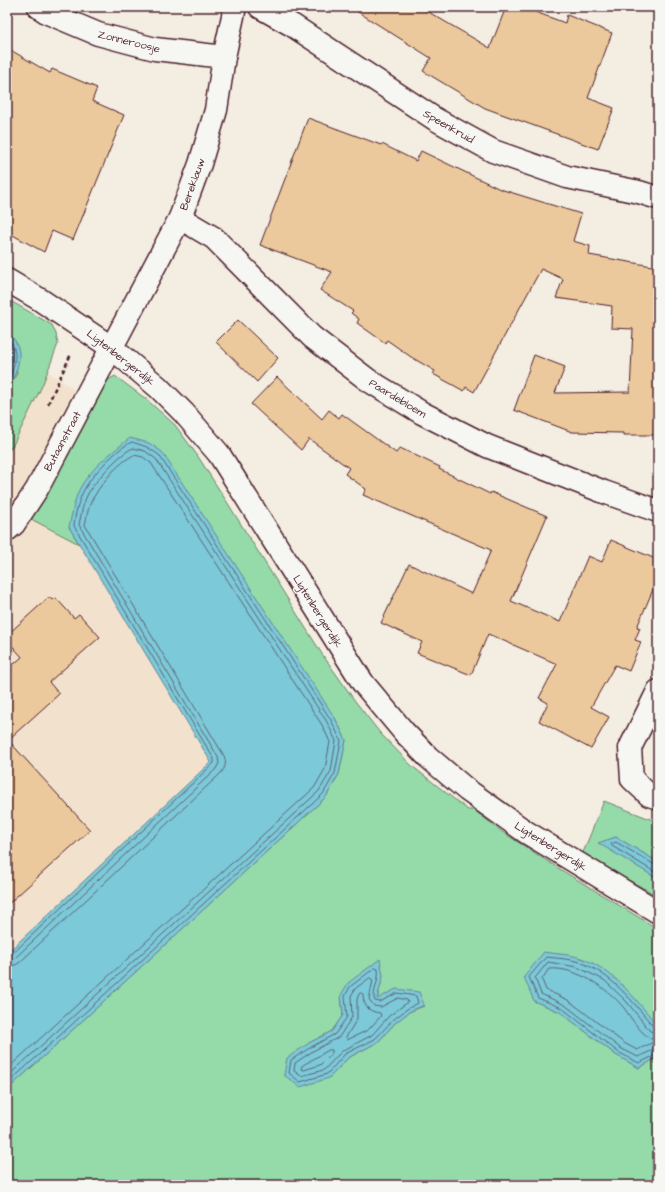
<svg xmlns="http://www.w3.org/2000/svg" width="665" height="1192" viewBox="0 0 665 1192" font-family="'Architects Daughter',sans-serif">
  <rect width="100%" height="100%" fill="#f4ede1"/>
  <filter id="ink" filterUnits="userSpaceOnUse"><feTurbulence type="fractalNoise" baseFrequency=".025" numOctaves="2"/><feDisplacementMap in="SourceGraphic" scale="8" xChannelSelector="R" yChannelSelector="G"/><feConvolveMatrix kernelMatrix="1 2 1 2 8 2 1 2 1" color-interpolation-filters="sRGB"/></filter>
  <g filter="url(#ink)">
    <polygon fill="#f2e2cd" points="7,345 152,441 379,776 7,1155"/>
    <g fill="#95dba9" stroke="#707d6a" fill-rule="evenodd">
      <polygon points="7,299 52,325 56,334 58,344 42,386 13,445 7,453 7,392 17,373 12,336 7,333"/>
      <path d="M115,376L146,399L175,425L197,455L227,502L322,654L355,701L380,733L412,766L468,810H474L501,831L558,868L658,929V1029L657,1025L534,1001L560,1012L616,1055L639,1068L658,1057V1185H7V1090L326,797L339,774L346,740L335,718L69,527L79,544L29,518L103,383ZM383,976L377,999L424,1006L409,1012L395,1023L378,1042L348,1058L329,1078L309,1043L332,1031L343,1015L341,995Z"/>
      <polygon points="604,801 658,822 658,862 616,837 599,843 658,879 658,896 582,855"/>
    </g>
    <g fill="#7bc9d9" stroke="#678593">
      <path d="M7,333C29,347 16,374 7,392Z"/>
      <path d="M130,438L149,443L162,452L335,718L346,740L339,774L326,797L7,1090V953L211,762L69,527C72,514 74,500 80,488C91,468 112,452 130,438Z"/>
      <polygon points="616,837 658,862 658,879 598,843"/>
      <path d="M544,952C555,954 569,954 581,958C614,970 635,998 657,1025L658,1029V1057L639,1068L616,1055L560,1012L534,1001L524,977Z"/>
      <polygon points="380,959 383,976 377,999 396,989 419,992 424,1005 409,1012 395,1023 378,1042 348,1058 329,1078 300,1087 284,1075 287,1058 309,1043 332,1031 343,1015 341,995 348,983"/>
    </g>
    <g fill="none" stroke-linecap="round" stroke-linejoin="round">
      <g stroke="#5e6371" stroke-width="1">
        <path d="M7,338C21,349 14,369 7,383"/>
        <polyline points="658,865 655,865 616,842 611,844 612,846 658,874"/>
        <path d="M7,956L11,955L214,763V759L74,526C75,515 78,501 84,490C91,476 117,448 132,442L147,447L159,455L331,720L341,741L335,773L323,794L7,1084"/>
        <path d="M7,961L15,958L216,769L219,763L218,757L79,525C81,515 83,502 89,492C97,479 119,454 133,448L145,451L156,459L327,722L336,741L331,771L319,791L7,1077"/>
        <path d="M7,967L13,966L19,963L220,774C226,768 227,761 223,754L85,525C87,515 89,503 95,495C103,481 120,461 134,455L143,457L151,463L322,725L330,742L325,769L314,788L7,1069"/>
        <path d="M375,968L378,969C380,980 371,994 375,1001L380,1002L397,993L416,996L418,1003L407,1009L393,1020L375,1039L345,1054L327,1074L300,1082L289,1073L291,1060L311,1047L335,1034L347,1017L345,996L350,987Z"/>
        <path d="M549,969C575,966 609,989 624,1008C632,1019 641,1035 654,1040V1042L637,1050L624,1043L568,1000L546,990L542,980Z"/>
        <polygon points="370,978 373,980 369,999 374,1006 381,1007 398,998 407,1000 408,1002 389,1016 372,1035 342,1051 324,1070 301,1076 294,1071 295,1063 313,1051 339,1037 352,1017 351,996 355,989"/>
        <path d="M361,993L363,994C363,1006 369,1012 380,1013L381,1016L368,1030L347,1040L346,1037L357,1019V999L359,994Z"/>
        <path d="M658,1029L654,1027C632,1001 613,975 580,962C570,959 556,958 546,957L529,977L538,998L562,1008L618,1052L639,1063L658,1054"/>
        <polyline points="658,1034 650,1031 627,1002 604,980 577,967 548,962 535,978 541,994 565,1005 620,1048 638,1057 653,1050 658,1049"/>
        <polygon points="329,1050 332,1050 332,1053 320,1065 304,1070 301,1069 302,1066"/>
      </g>
    </g>
    <g fill="#ecc89d" stroke="#4a1f2b">
      <polygon points="350,7 420,7 490,48 506,7 522,7 565,23 567,15 612,33 588,98 614,108 598,149 485,108 423,71 431,58"/>
      <polygon points="7,48 50,73 52,69 97,88 92,101 124,115 73,240 52,231 44,252 7,232"/>
      <polygon points="308,118 381,145 382,144 416,161 421,151 500,189 581,214 573,241 590,246 589,255 658,267 658,435 623,435 623,433 572,432 514,410 534,355 565,367 555,393 630,392 633,329 611,328 612,306 556,298 563,279 541,269 474,392 466,387 464,391 433,374 435,371 411,357 387,340 385,343 357,323 359,319 351,313 353,311 320,290 332,272 260,245"/>
      <polygon points="238,320 278,358 257,382 216,342"/>
      <polygon points="277,377 322,419 329,410 339,418 342,414 396,453 400,448 440,467 439,469 490,494 491,492 547,516 511,601 560,622 588,556 602,562 611,540 658,560 658,578 637,627 640,628 635,640 641,642 629,671 615,665 591,707 609,717 591,749 539,721 548,703 539,698 557,664 488,634 471,675 417,653 422,642 381,623 409,564 472,594 491,550 363,495 366,489 345,474 349,468 309,439 301,450 251,404"/>
      <polygon points="49,597 52,600 56,598 74,618 79,614 100,637 49,682 59,694 8,740 90,830 7,905 7,670 22,657 7,640 7,635"/>
    </g>
    <g fill="none" stroke-linecap="round" stroke-linejoin="round">
      <g stroke="#4a1f2b" stroke-width="25">
        <g id="minor">
          <polyline points="39,7 48,13 98,34 155,49 224,57"/>
          <polyline points="260,7 292,25 435,119 493,151 567,177 639,192 658,198"/>
          <polyline points="180,218 214,238 312,337 368,380 422,413 487,446 604,492 658,511"/>
          <polyline points="7,280 39,299 112,348 158,387 184,413 219,454 363,683 404,732 428,757 467,790 526,832 658,912"/>
          <polyline points="7,530 14,524 37,489 180,218 200,164 216,110 224,57 235,7"/>
          <polyline points="658,691 630,748 632,779 649,795 658,798"/>
        </g>
      </g>
      <g stroke="#4a1f2b" stroke-width="2.5" stroke-dasharray="4 3" stroke-linecap="butt">
        <polyline points="48,404 71,354"/>
        <polyline points="7,479 12,474"/>
      </g>
      <use href="#minor" stroke="#f6f6f2" stroke-width="22"/>
    </g>
  </g>
  <g text-anchor="middle" stroke-width="3" stroke-linejoin="round" paint-order="stroke">
    <g font-size="11" fill="#4a1f2b" stroke="#f6f6f2">
      <text transform="translate(129 41) rotate(14)" y="4">Zonneroosje</text>
      <text transform="translate(449 126) rotate(30)" y="4">Speenkruid</text>
      <text transform="translate(192 184) rotate(-70)" y="4">Bereklauw</text>
      <text transform="translate(121 357) rotate(38)" y="4">Ligtenbergerdijk</text>
      <text transform="translate(398 398) rotate(31)" y="4">Paardebloem</text>
      <text transform="translate(62 441) rotate(-62)" y="4">Butaanstraat</text>
      <text transform="translate(318 611) rotate(58)" y="4">Ligtenbergerdijk</text>
      <text transform="translate(551 846) rotate(32)" y="4">Ligtenbergerdijk</text>
    </g>
  </g>
  <rect width="665" height="1192" fill="none" stroke="#f6f6f2" stroke-width="24"/>
  <rect x="12" y="12" width="641" height="1168" fill="none" stroke="#4a1f2b" stroke-width="1.5" filter="url(#ink)"/>
</svg>
